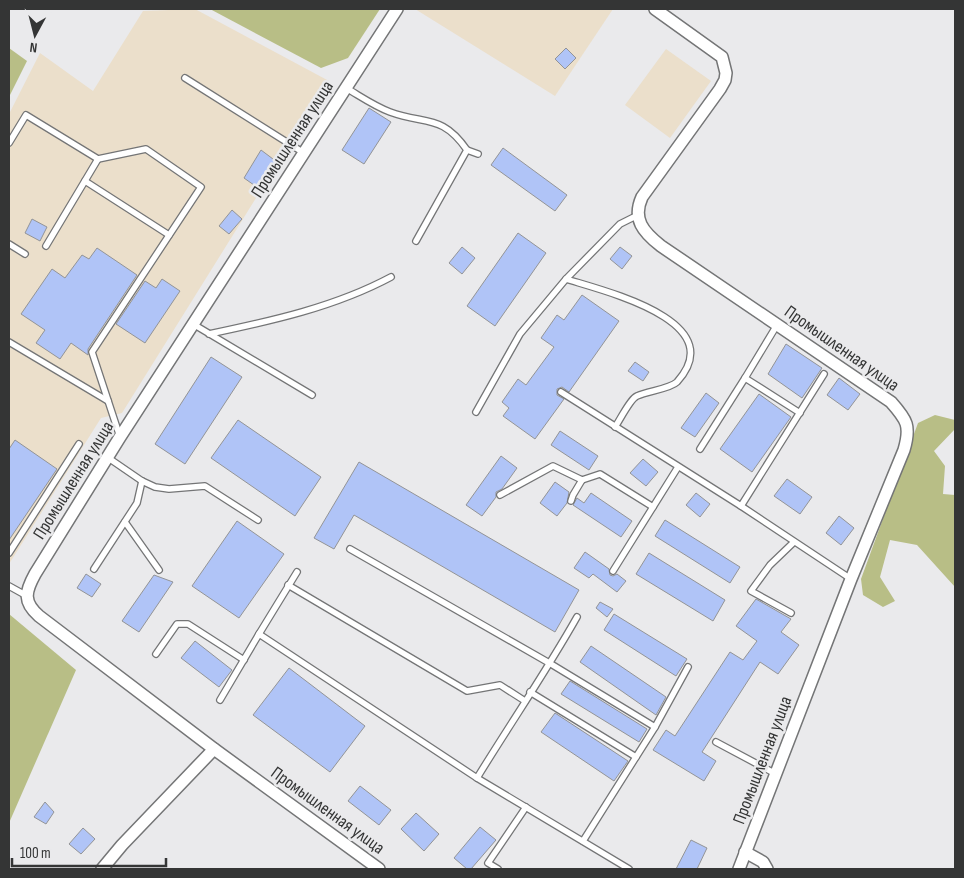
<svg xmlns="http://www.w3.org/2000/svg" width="964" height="878" viewBox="0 0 964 878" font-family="'Sofia Sans Condensed',sans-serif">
  <rect width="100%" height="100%" fill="#eaeaec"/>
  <g fill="#ebdfcb">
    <polygon points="195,9 329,81 122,413 101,418 9,564 9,114 40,53 93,91 143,11"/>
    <polygon points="415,9 613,9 555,96"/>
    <polygon points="666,49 711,81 670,138 625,105"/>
  </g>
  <g fill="#b8be86">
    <polygon points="210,9 380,9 348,58 321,68"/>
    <polygon points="9,48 27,61 9,97"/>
    <polygon points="935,415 955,420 955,429 934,451 945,466 943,494 955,495 955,587 917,545 890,540 880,577 895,601 883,607 863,595 861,579 918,423"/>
    <polygon points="9,614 76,670 9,823"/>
  </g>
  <g fill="#b0c4f7" stroke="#939496">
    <polygon points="566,48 576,58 565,69 555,59"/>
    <polygon points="369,108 391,122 364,164 342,150"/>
    <polygon points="503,148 567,195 555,211 491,165"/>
    <polygon points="261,150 281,165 261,190 244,178"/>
    <polygon points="232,210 242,219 229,234 219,226"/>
    <polygon points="32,219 47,227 40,241 25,233"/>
    <polygon points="518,233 546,253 495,326 467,306"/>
    <polygon points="462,247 475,258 462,274 449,263"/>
    <polygon points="620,247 632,256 622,269 610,259"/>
    <polygon points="97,248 137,275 88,349 88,355 71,343 60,359 36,343 45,330 21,314 52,269 65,278 82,255 89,259"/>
    <polygon points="162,279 180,291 145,343 116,324 145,281 156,288"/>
    <polygon points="582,295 619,321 569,392 562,387 557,389 557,395 564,399 535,439 503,416 509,408 502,402 518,379 526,385 554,347 541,338 557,315 564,320"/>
    <polygon points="786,344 822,368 802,398 768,374"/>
    <polygon points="211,357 242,377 185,464 155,444"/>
    <polygon points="635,362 649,372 643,381 628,371"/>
    <polygon points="839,378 860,394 848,410 827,395"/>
    <polygon points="706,393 719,403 695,437 681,428"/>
    <polygon points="759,394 791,417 752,472 720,449"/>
    <polygon points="238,420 321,477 295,516 211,458"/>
    <polygon points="560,431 598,456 589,470 551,445"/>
    <polygon points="15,440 57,469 9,540 9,449"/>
    <polygon points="501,456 517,468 502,489 496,492 496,497 482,516 466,505"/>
    <polygon points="643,459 658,472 646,486 630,473"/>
    <polygon points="359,462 579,590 555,632 354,515 334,549 314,538"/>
    <polygon points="787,479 812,497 800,514 774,496"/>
    <polygon points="555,482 569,492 567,503 557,516 540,503"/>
    <polygon points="591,493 632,521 621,537 573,505 577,498 584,503"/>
    <polygon points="696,493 710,504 700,517 686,505"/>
    <polygon points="839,516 854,528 841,545 826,533"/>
    <polygon points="665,520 740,567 730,583 655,536"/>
    <polygon points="237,521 284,554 239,618 192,586"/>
    <polygon points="585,552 609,569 610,575 613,576 617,574 626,581 617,592 593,574 589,578 574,568"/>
    <polygon points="649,553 725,600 713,621 636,574"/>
    <polygon points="86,574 101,584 92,597 77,588"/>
    <polygon points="154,575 173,582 139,632 122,621"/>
    <polygon points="756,599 791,619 781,632 799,645 778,674 760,662 702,752 716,761 704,781 653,750 666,730 675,736 730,652 743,660 757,641 736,626"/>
    <polygon points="600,602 613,609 607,617 596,608"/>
    <polygon points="614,614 687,659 676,676 604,630"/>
    <polygon points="195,641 232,670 219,687 181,658"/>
    <polygon points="591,646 666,697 656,715 580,662"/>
    <polygon points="289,668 365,726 330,772 253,715"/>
    <polygon points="570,681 647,729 639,742 561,694"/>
    <polygon points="555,713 628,761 614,781 541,732"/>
    <polygon points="360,786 391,810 379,825 348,801"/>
    <polygon points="45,802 54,812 46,824 34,817"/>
    <polygon points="416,813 439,834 424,851 401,829"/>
    <polygon points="480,827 496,840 471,869 467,869 454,858"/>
    <polygon points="83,828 95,839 81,854 69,844"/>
    <polygon points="691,840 707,848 697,869 676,869"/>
  </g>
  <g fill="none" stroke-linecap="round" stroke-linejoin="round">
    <g stroke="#747576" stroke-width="8">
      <g id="service">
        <polyline points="185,78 304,153"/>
        <path d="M346,88C360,96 374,106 390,112C426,125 442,114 467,150L416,241"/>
        <polyline points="9,143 26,115 98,159 146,149 201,187 92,352 120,437"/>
        <polyline points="467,150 478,154"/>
        <polyline points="85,181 169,235"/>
        <polyline points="9,244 25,254"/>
        <polyline points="46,246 98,159"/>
        <polyline points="193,324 312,395"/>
        <polyline points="777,325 745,378 800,413"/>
        <path d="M209,334C271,321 335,307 391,277"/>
        <polyline points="9,342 108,401"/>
        <polyline points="561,392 741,506 851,579"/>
        <polyline points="476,412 520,334 566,279"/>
        <path d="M615,427C620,420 630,399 637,396C647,391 670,389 677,382C732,321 604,291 566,279L620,224L638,215"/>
        <polyline points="700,449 745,378"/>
        <polyline points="107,457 142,481 155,487 169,489 205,486 258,520"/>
        <polyline points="500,495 553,466 582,480 600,474 653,507"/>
        <polyline points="571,501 573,495 582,480"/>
        <polyline points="741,506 824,374"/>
        <polyline points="125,522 159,570"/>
        <polyline points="350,549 551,664 655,727"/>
        <polyline points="9,553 79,444"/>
        <polyline points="94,569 137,503 142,481"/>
        <polyline points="613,571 678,467"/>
        <polyline points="288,585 467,691 500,685 525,701"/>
        <polyline points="9,586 27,596"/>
        <polyline points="791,613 751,591 770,565 794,542"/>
        <polyline points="259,634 297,572"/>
        <polyline points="156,654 177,624 188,624 244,660"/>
        <polyline points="530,692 636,757"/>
        <path d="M220,700L259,634L477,778C510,724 546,672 577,617"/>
        <polyline points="716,742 776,774"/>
        <polyline points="477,778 629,869"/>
        <polyline points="583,841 655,727 688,667"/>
        <polyline points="498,869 488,863 526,807"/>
      </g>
    </g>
    <g stroke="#747576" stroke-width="14">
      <g id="minor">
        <path d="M655,9L722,57L726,73L725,80L720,89L642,197C632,219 643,232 661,246L891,402C907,420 911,426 904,450L851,579L739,869"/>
        <polyline points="745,852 763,862 767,869"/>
        <polyline points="102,869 122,845 214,749"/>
        <path d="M379,869L214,749L39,616C23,602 25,592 35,574L120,437L397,9"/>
      </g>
    </g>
    <use href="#service" stroke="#fff" stroke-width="5.5"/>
    <use href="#minor" stroke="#fff" stroke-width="11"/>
  </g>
  <g text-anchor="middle" stroke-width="5" stroke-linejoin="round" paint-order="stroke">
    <g font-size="18" fill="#343535" stroke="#eaeaec">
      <text transform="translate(292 139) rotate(-57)" y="6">Промышленная улица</text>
      <text transform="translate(842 348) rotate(35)" y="6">Промышленная улица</text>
      <text transform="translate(73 480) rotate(-58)" y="6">Промышленная улица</text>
      <text transform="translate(762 760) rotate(-69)" y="6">Промышленная улица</text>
      <text transform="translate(328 810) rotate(36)" y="6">Промышленная улица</text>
    </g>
  </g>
  <rect width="964" height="878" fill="none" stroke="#343535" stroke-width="20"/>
  <g transform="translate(35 35) rotate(187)" stroke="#eaeaec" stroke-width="4" paint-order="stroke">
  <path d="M0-4L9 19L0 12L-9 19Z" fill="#343535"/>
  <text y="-8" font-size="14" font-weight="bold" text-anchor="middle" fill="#343535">N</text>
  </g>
  <path d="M12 858v8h154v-8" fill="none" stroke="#343535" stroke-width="2.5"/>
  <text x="20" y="858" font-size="15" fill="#343535" stroke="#eaeaec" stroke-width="4" paint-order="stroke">100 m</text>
</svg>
